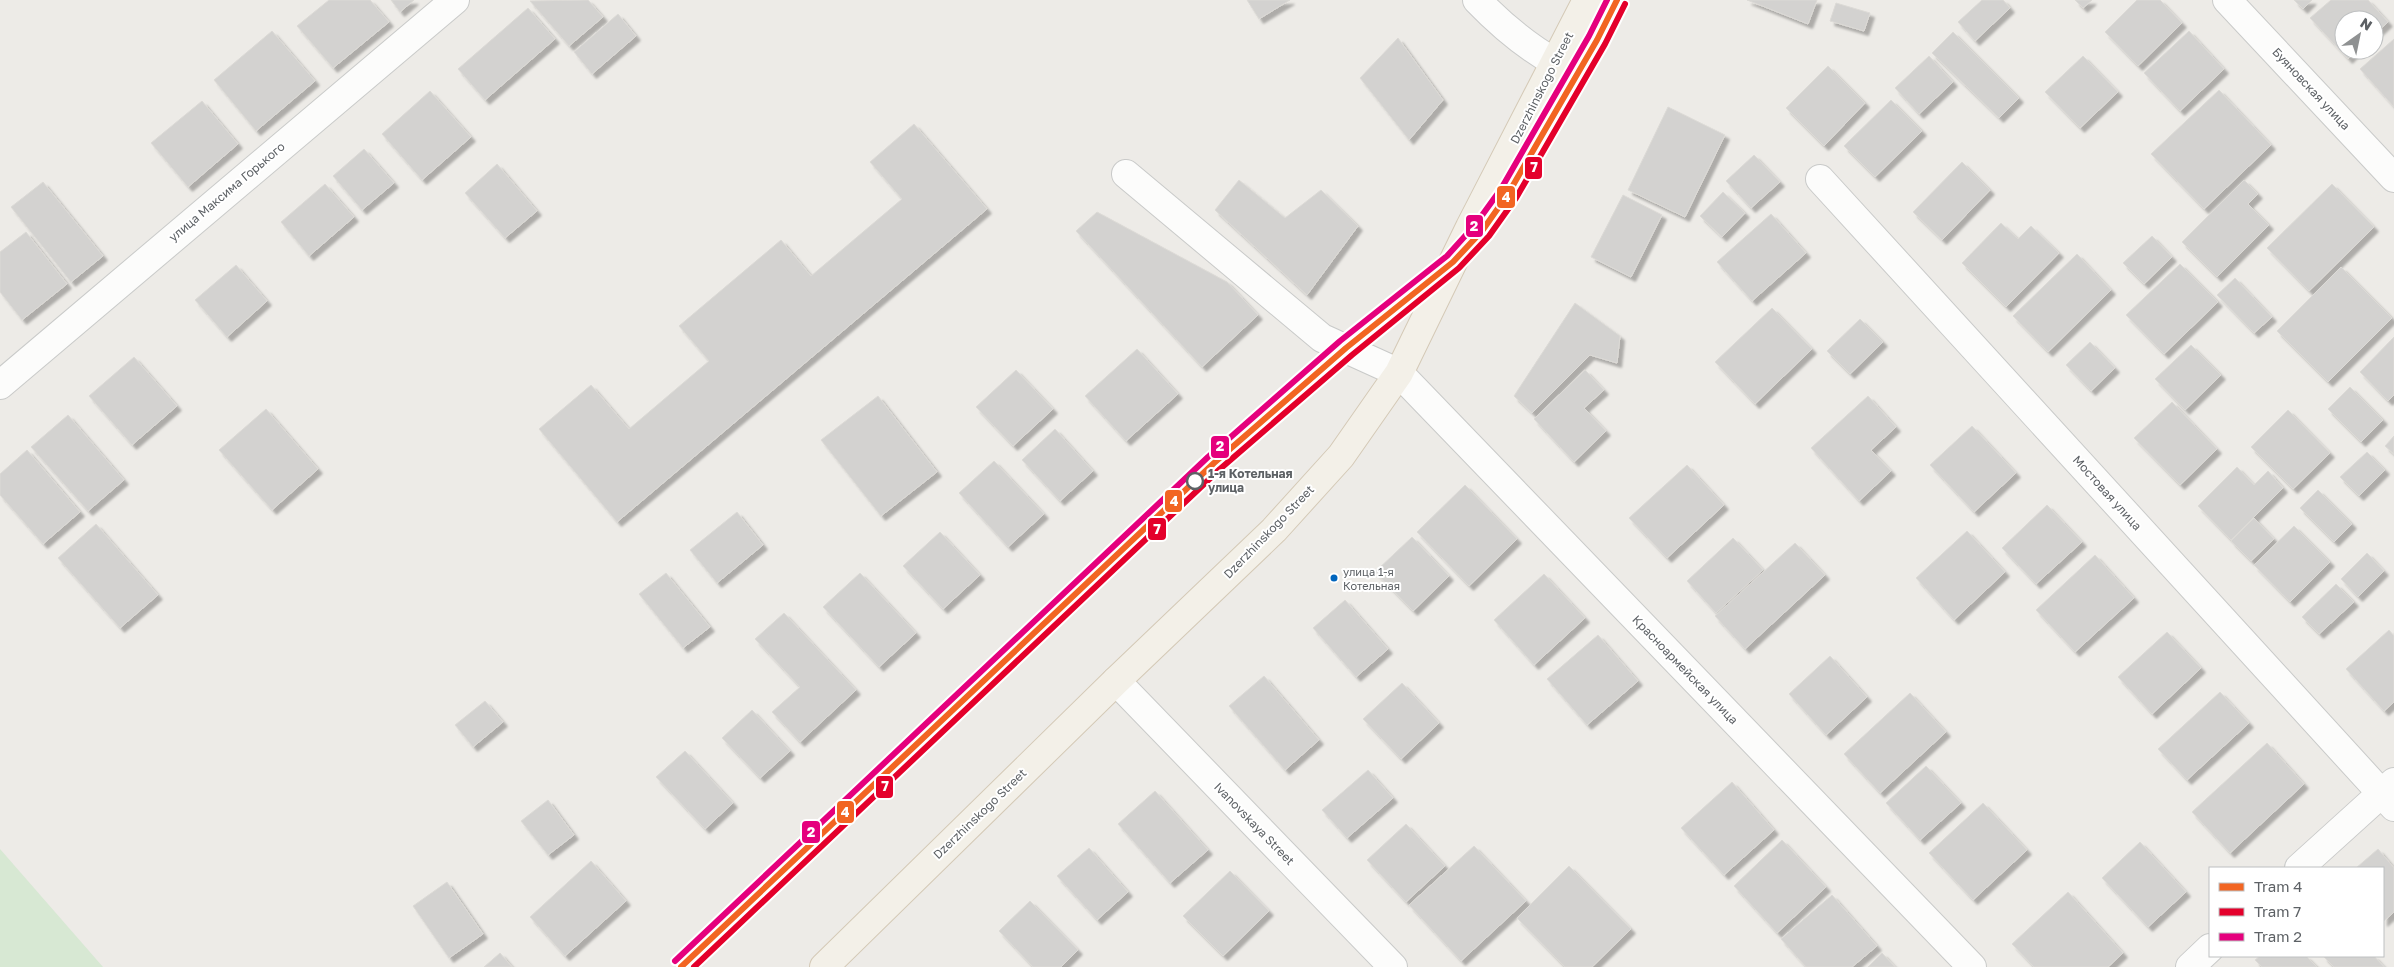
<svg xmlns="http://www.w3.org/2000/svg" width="2394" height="967" viewBox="0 0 2394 967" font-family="'Golos Text',sans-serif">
  <defs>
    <filter id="shadow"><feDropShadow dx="4.5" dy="4.5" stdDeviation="1" flood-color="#0004"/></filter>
  </defs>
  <rect width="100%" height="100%" fill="#edebe7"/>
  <polygon fill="#d7e8d3" points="0,849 103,967 0,967"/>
  <g fill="#d3d2d0" stroke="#dcdad6" filter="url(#shadow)">
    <polygon points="329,0 370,0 389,22 333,68 297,26"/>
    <polygon points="391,0 414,0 400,12"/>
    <polygon points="588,0 603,17 569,46 530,1"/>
    <polygon points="1247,0 1290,0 1259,19"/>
    <polygon points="1747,0 1817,0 1808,24"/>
    <polygon points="1982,0 2003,0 2010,8 1975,41 1958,22"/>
    <polygon points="2075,0 2092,0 2083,8"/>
    <polygon points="2137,0 2160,0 2182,23 2138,66 2105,32"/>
    <polygon points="2294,0 2312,0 2303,9"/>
    <polygon points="2331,0 2368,0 2388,22 2374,35 2374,20 2344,20 2344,50 2357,50 2348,59 2310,18"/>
    <polygon points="1836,3 1870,13 1864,31 1830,21"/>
    <polygon points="528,8 555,39 485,100 458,69"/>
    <polygon points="618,14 636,36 592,74 574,52"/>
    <polygon points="272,31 315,81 256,131 214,80"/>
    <polygon points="2189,31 2224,69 2180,111 2144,73"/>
    <polygon points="1953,32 2019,98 1999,118 1932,53"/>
    <polygon points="1398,38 1443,100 1409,140 1360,78"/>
    <polygon points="2394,39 2394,107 2360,69"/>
    <polygon points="1929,56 1953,82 1919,114 1895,88"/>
    <polygon points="2083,56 2118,92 2080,128 2045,92"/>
    <polygon points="1828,66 1865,103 1824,146 1786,108"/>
    <polygon points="2219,90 2271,145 2204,209 2151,154"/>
    <polygon points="430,91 471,137 422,180 382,134"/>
    <polygon points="1891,100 1922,131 1875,177 1844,146"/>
    <polygon points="202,101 238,144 188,187 151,143"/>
    <polygon points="1668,107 1725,135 1685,217 1628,190"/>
    <polygon points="914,124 987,209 617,522 539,429 591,385 629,429 709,361 679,326 781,240 811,276 902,199 870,162"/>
    <polygon points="364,149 394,183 362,210 333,176"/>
    <polygon points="1754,155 1780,182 1751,208 1726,181"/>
    <polygon points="1962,162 1990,190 1942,240 1913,212"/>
    <polygon points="497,164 537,211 505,238 465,193"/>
    <polygon points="1239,180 1285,218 1321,190 1358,226 1307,295 1215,210"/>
    <polygon points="2244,180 2258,194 2248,204 2269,225 2217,277 2182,242"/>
    <polygon points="43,182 103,256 71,282 11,207"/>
    <polygon points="325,184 354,217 309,256 281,222"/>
    <polygon points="2332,184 2374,227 2309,291 2267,248"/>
    <polygon points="1723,192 1745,213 1722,237 1700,216"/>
    <polygon points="1623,195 1662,215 1631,277 1591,257"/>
    <polygon points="1097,212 1227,282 1258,315 1202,367 1076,231"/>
    <polygon points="1771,214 1806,253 1752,301 1717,262"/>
    <polygon points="2001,223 2018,239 2031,226 2059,253 2006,307 1962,263"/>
    <polygon points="26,232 67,284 22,320 0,292 0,252"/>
    <polygon points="2152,236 2172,257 2144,284 2123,263"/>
    <polygon points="2077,254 2111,290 2048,352 2013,316"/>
    <polygon points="2180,264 2218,302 2164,354 2126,315"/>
    <polygon points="236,265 267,301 227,337 195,300"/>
    <polygon points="2341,267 2392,318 2328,382 2277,331"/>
    <polygon points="2235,278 2272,317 2254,333 2217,295"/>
    <polygon points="1575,303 1620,336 1617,363 1590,355 1532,413 1514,396"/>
    <polygon points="1772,308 1812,349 1755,404 1715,362"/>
    <polygon points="1860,319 1883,342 1850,374 1827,351"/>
    <polygon points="2394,337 2394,395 2388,401 2360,372"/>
    <polygon points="2090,342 2115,368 2091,391 2066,365"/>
    <polygon points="2191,345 2221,375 2185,410 2155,379"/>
    <polygon points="1137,349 1178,394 1126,441 1085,396"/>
    <polygon points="134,357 177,406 132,445 89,396"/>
    <polygon points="1016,370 1053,409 1013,446 976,407"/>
    <polygon points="1585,370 1604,390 1584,408 1606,431 1574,462 1534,419"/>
    <polygon points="2350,387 2383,420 2361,442 2328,409"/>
    <polygon points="878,396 937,472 881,516 821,440"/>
    <polygon points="1868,396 1896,427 1871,450 1891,471 1859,501 1811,448"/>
    <polygon points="2172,402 2217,449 2180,485 2134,438"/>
    <polygon points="266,409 318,469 272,510 219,450"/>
    <polygon points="2288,410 2330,453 2293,489 2251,447"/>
    <polygon points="68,415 124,480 88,511 31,447"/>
    <polygon points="1972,426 2016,473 1974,512 1930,465"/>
    <polygon points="1055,429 1093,471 1060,501 1022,460"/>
    <polygon points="2394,436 2394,454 2385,446"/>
    <polygon points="27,450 80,512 43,544 0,495 0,474"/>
    <polygon points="2367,452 2385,470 2359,496 2340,477"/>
    <polygon points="994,461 1044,514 1008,547 959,493"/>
    <polygon points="1687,465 1724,505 1667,558 1629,518"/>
    <polygon points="2237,467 2254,485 2268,471 2283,488 2231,540 2198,506"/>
    <polygon points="1465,485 1517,539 1469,586 1417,532"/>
    <polygon points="2318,490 2352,524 2334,542 2300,508"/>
    <polygon points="2047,505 2082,542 2036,584 2002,548"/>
    <polygon points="737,512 763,545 717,583 690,550"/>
    <polygon points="2254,518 2274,539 2251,561 2231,541"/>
    <polygon points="96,524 158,595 120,628 58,558"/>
    <polygon points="2294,526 2330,562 2290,602 2254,565"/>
    <polygon points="1967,531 2005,572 1954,620 1916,578"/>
    <polygon points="940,532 980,575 943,609 903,566"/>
    <polygon points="1412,537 1449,576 1413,611 1375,572"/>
    <polygon points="1733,538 1763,570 1716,613 1687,581"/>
    <polygon points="1795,543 1825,575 1745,649 1715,616"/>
    <polygon points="2367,553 2384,571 2358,597 2341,579"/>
    <polygon points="2095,555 2134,598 2075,652 2036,610"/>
    <polygon points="666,573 710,627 683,648 639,594"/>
    <polygon points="860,573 916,633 879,667 823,607"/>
    <polygon points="1544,574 1585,618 1534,665 1494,620"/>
    <polygon points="2336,584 2354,602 2319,634 2302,617"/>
    <polygon points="1345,600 1388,649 1356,677 1313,628"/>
    <polygon points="784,613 856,690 800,742 772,712 800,687 755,639"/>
    <polygon points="2389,630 2394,636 2394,702 2384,711 2346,669"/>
    <polygon points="2167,632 2201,668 2152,714 2118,677"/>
    <polygon points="1598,635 1638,681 1587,725 1547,679"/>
    <polygon points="1830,656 1867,697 1826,735 1789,694"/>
    <polygon points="1264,676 1319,740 1285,770 1229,706"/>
    <polygon points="1402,683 1439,723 1401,759 1363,719"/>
    <polygon points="2220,692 2249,723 2187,780 2158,749"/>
    <polygon points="1910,693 1946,732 1880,793 1844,754"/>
    <polygon points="485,701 503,722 473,747 455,725"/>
    <polygon points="752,710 790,751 760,778 722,738"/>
    <polygon points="2267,743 2304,784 2230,853 2192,812"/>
    <polygon points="685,751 733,803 705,829 656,777"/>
    <polygon points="1926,766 1961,803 1920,840 1886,803"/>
    <polygon points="1368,770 1393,798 1347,838 1322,810"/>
    <polygon points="1732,782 1774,830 1724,875 1681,828"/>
    <polygon points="1155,791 1208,850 1170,883 1118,824"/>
    <polygon points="548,800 574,835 548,855 521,821"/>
    <polygon points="1983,803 2027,850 1973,900 1929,853"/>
    <polygon points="1406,824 1445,866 1406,902 1367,860"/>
    <polygon points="1782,840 1826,887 1777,933 1734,886"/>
    <polygon points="2140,842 2186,892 2148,927 2102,878"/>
    <polygon points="1474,846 1526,901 1461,961 1409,905"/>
    <polygon points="1089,848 1128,892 1097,920 1057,876"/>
    <polygon points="2378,849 2394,868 2394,912 2383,922 2383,868 2356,868"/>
    <polygon points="591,861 626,901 565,956 530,917"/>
    <polygon points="1569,866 1631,929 1592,967 1565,967 1517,918"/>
    <polygon points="1230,871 1269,911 1223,956 1183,916"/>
    <polygon points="447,882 483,934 449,958 413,906"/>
    <polygon points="2068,892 2123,953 2108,967 2034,967 2012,944"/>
    <polygon points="1832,895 1877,946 1852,967 1806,967 1781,939"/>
    <polygon points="1030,901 1078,950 1061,967 1033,967 999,931"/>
    <polygon points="500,953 512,967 484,967"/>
    <polygon points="1882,953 1895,967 1868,967"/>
    <polygon points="2260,956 2306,956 2317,967 2262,967 2255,960"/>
    <polygon points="2323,956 2374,956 2384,967 2334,967"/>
  </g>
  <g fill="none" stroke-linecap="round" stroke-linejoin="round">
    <g stroke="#c9cac9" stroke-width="30">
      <g id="minor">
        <path d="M1477,0C1501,25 1526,46 1556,63"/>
        <polyline points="2227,0 2394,178"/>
        <polyline points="1126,174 1322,338 1399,373 1972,967"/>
        <polyline points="1820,179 2394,807"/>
        <polyline points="0,385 455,0"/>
        <polyline points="1116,681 1393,967"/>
        <polyline points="2299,868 2394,782"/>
        <polyline points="2190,967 2210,948"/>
      </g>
    </g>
    <g stroke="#d4c9b6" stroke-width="30">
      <polyline id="major" points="824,967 1116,681 1274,530 1341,456 1399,373 1470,227 1587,0"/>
    </g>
    <use href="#minor" stroke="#fcfcfb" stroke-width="28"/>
    <use href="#major" stroke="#f3f0e8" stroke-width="28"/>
    <g stroke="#fff" stroke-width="10">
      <polyline id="tram-1" points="681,967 1214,463 1346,348 1453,262 1482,231 1508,194 1597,40 1617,0"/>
    </g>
    <g stroke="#fff" stroke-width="10">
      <polyline id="tram-2" points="694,967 1220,469 1352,355 1459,268 1489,236 1516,198 1605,44 1625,4"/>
    </g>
    <g stroke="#fff" stroke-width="10">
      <polyline id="tram-3" points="675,961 1208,457 1340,341 1447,256 1475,225 1501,189 1589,36 1607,0"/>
    </g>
    <use href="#tram-1" stroke="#f26522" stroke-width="6"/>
    <use href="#tram-2" stroke="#e4002b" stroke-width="6"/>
    <use href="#tram-3" stroke="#e5007d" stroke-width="6"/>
  </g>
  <circle fill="#fff" stroke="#5d6165" stroke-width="2.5" cx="1195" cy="481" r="8"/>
  <circle fill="#0065bd" stroke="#fff" stroke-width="2" cx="1334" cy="578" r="4.5"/>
  <g text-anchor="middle" stroke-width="4" stroke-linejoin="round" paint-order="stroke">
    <g font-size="11" fill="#5d6165" stroke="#fff" text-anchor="start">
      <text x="1343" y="576">улица 1-я<tspan x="1343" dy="14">Котельная</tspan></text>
    </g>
    <g font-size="12" fill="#5d6165" stroke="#fff">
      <text transform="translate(1542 88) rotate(-63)" y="4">Dzerzhinskogo Street</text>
      <text transform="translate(2311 89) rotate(47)" y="4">Буяновская улица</text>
      <text transform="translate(227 192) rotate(-40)" y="4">улица Максима Горького</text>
      <text transform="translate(2107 493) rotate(48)" y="4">Мостовая улица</text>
      <text transform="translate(1269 532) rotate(-46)" y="4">Dzerzhinskogo Street</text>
      <text transform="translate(1685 670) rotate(46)" y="4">Красноармейская улица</text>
      <text transform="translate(980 814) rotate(-44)" y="4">Dzerzhinskogo Street</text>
      <text transform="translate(1254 824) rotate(46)" y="4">Ivanovskaya Street</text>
    </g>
    <g font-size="12" font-weight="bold" fill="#5d6165" stroke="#fff" text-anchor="start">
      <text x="1208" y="478">1-я Котельная<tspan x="1208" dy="14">улица</tspan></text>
    </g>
  </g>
  <g stroke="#fff" stroke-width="2">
    <rect x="1524" y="156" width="19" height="24" rx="5" fill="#e4002b"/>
    <rect x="1496" y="185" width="20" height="24" rx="5" fill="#f26522"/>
    <rect x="1465" y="214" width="19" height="24" rx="5" fill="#e5007d"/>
    <rect x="1210" y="435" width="20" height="24" rx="5" fill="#e5007d"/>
    <rect x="1164" y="489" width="19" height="24" rx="5" fill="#f26522"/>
    <rect x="1147" y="517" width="20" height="24" rx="5" fill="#e4002b"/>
    <rect x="875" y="775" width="19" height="24" rx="5" fill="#e4002b"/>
    <rect x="836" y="800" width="19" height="24" rx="5" fill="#f26522"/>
    <rect x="801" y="820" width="20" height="24" rx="5" fill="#e5007d"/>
  </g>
  <g font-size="14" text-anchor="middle" font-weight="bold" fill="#fff">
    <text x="1534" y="172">7</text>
    <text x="1506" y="202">4</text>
    <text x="1474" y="231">2</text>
    <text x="1220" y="451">2</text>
    <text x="1174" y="506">4</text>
    <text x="1157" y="534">7</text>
    <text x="885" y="791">7</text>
    <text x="845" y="817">4</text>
    <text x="811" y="837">2</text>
  </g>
  <rect x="2209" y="867" width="175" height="90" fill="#ffffff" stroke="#bec0c1"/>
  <rect x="2219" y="883" width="25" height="8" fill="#f26522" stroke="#bec0c1"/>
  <text x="2254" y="892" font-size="15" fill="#5d6165">Tram 4</text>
  <rect x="2219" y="908" width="25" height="8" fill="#e4002b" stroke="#bec0c1"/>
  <text x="2254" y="917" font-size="15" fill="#5d6165">Tram 7</text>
  <rect x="2219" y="933" width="25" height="8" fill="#e5007d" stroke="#bec0c1"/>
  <text x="2254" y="942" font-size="15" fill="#5d6165">Tram 2</text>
  <g transform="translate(2359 35) rotate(33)"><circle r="24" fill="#ffffff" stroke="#bec0c1"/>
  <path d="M0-4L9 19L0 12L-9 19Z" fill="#8f9192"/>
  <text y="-8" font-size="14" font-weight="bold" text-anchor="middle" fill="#5d6165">N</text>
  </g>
</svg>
